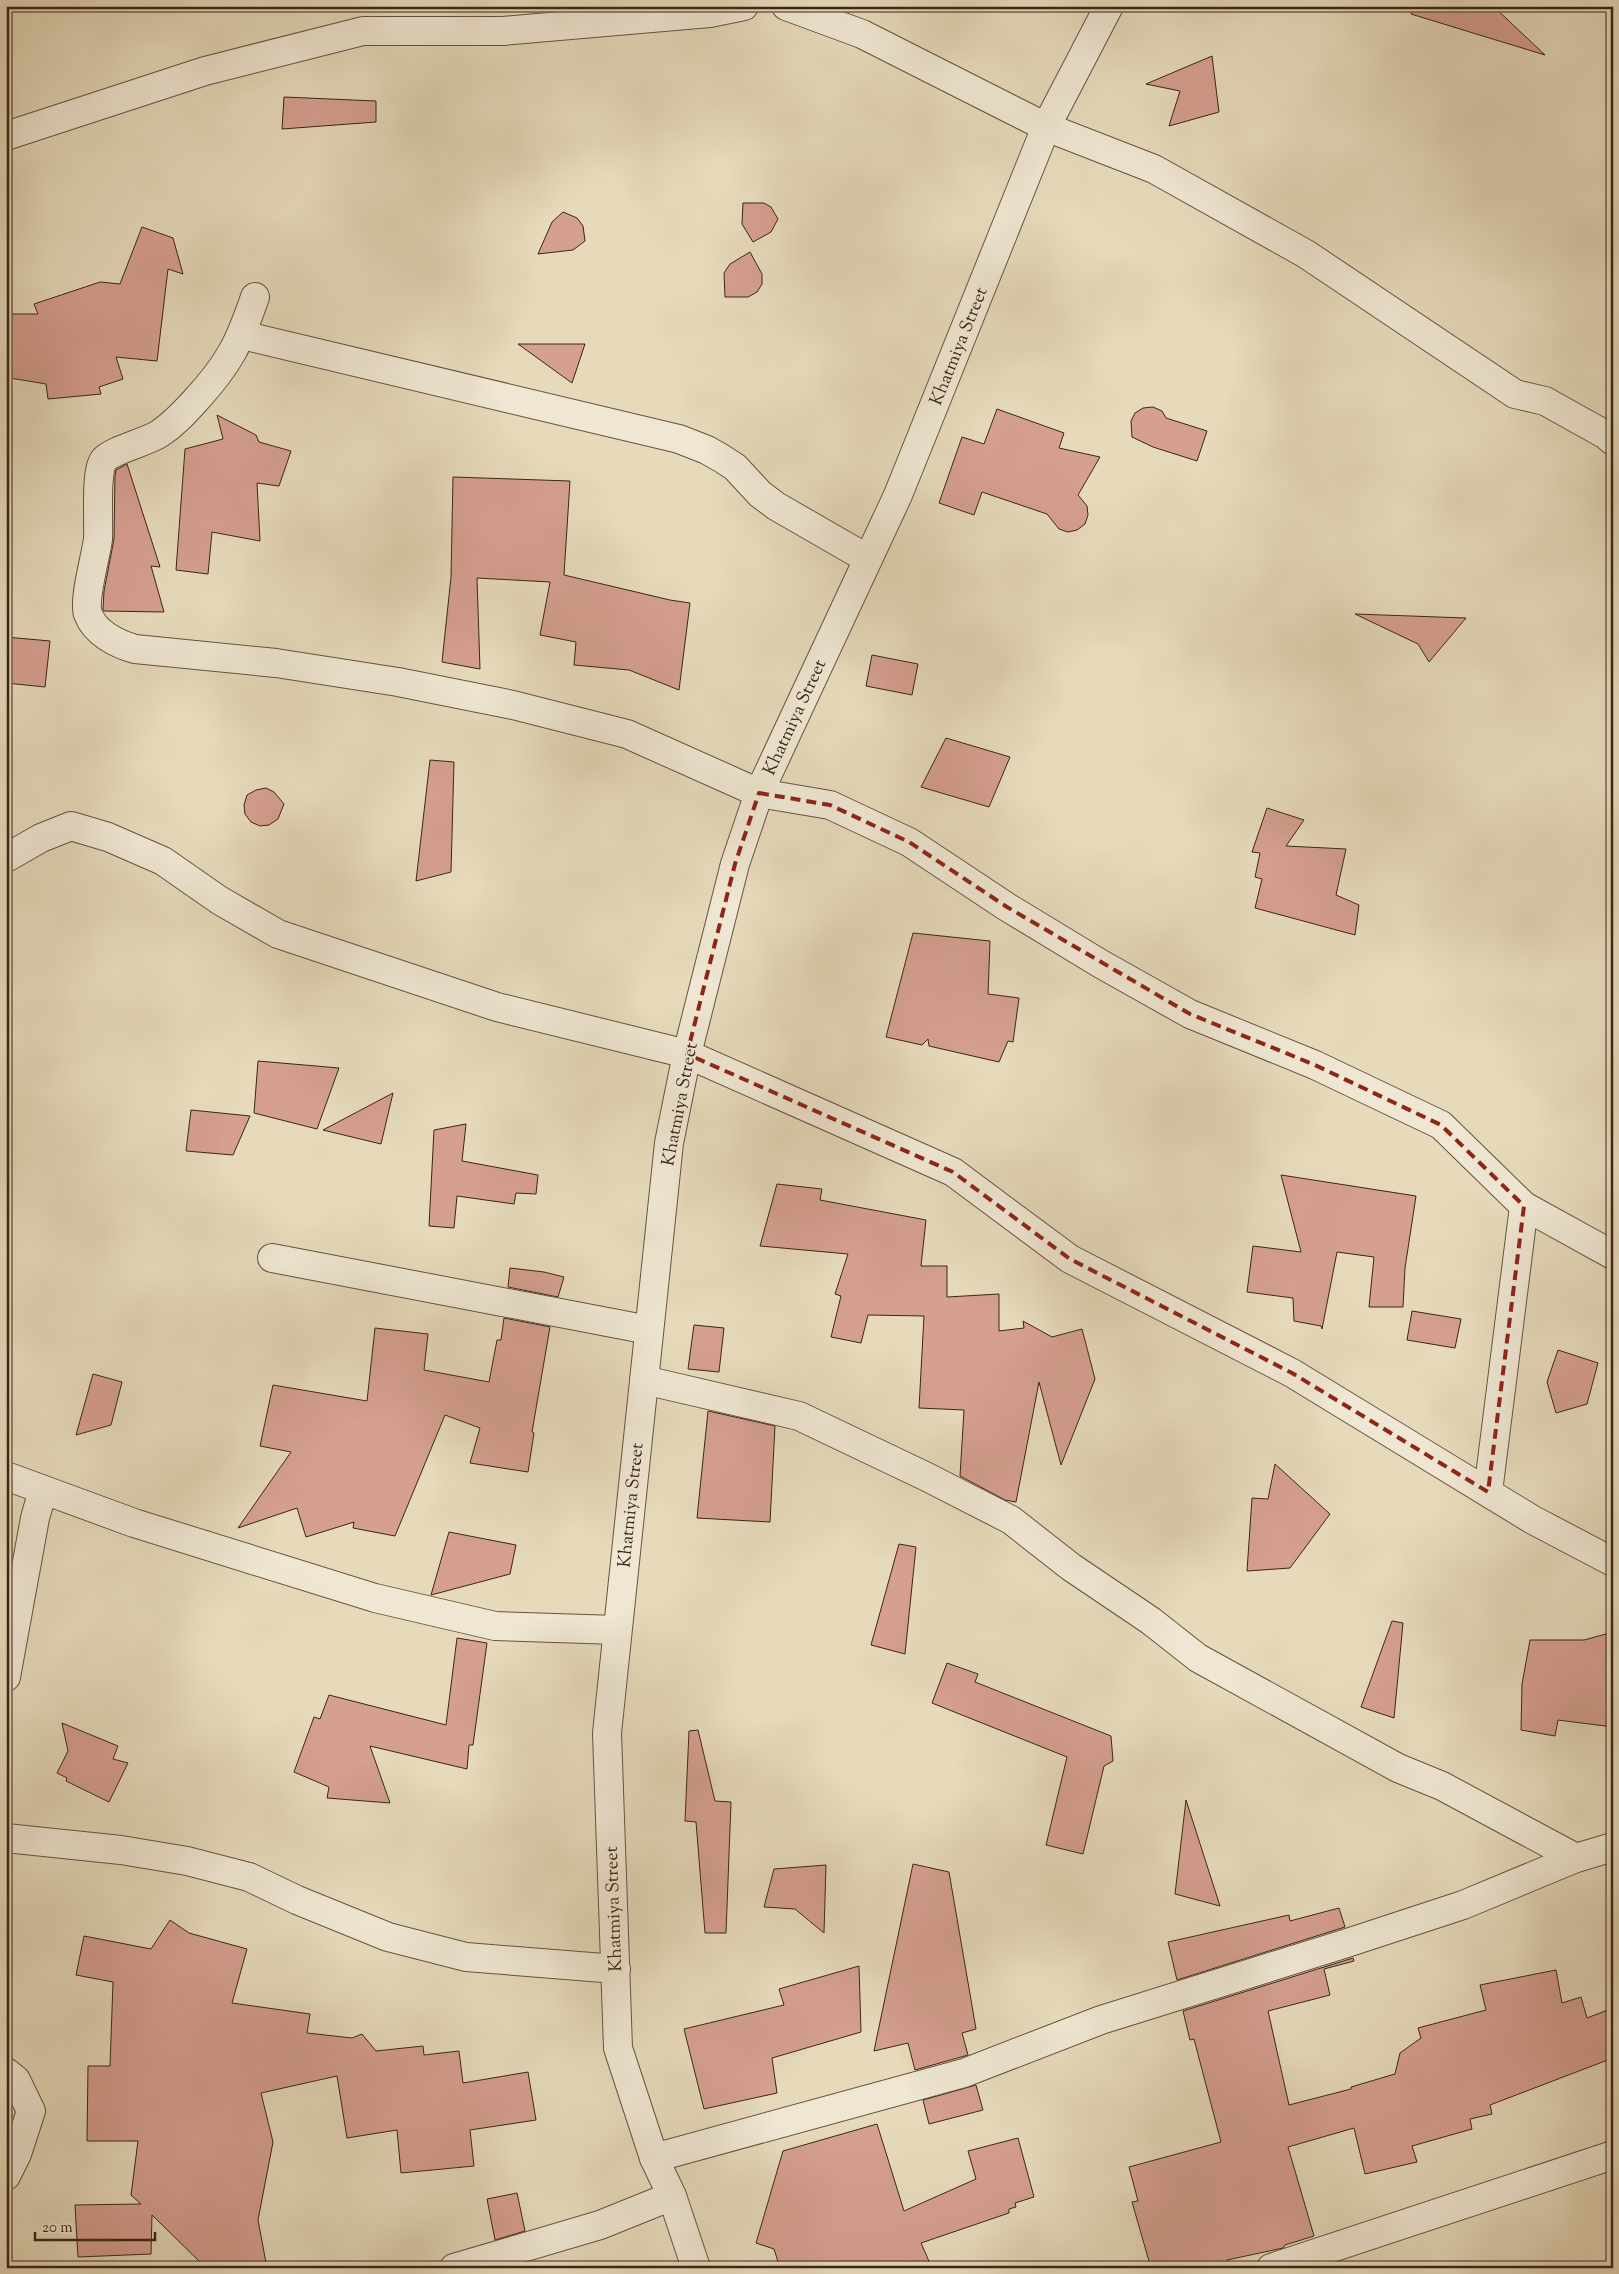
<svg xmlns="http://www.w3.org/2000/svg" width="1619" height="2274" viewBox="0 0 1619 2274" font-family="'Sorts Mill Goudy',serif">
  <rect width="100%" height="100%" fill="#e6dabb"/>
  <filter id="stains"><feTurbulence type="fractalNoise" baseFrequency=".004" numOctaves="4"/><feColorMatrix values="0 0 0 0 .2 0 0 0 0 .09 0 0 0 0 .02 0 0 0 .5 -.17"/></filter>
  <radialGradient id="worn" r=".72"><stop offset=".6" stop-color="#630" stop-opacity="0"/><stop offset="1" stop-color="#630" stop-opacity=".3"/></radialGradient>
  <g fill="#d59f91" stroke="#3b2518">
    <polygon points="1413,6 1493,6 1545,55 1411,14"/>
    <polygon points="1212,56 1219,112 1169,126 1180,91 1146,84"/>
    <polygon points="284,97 376,101 376,122 282,129"/>
    <polygon points="743,203 764,203 771,207 778,219 771,232 753,242 742,224"/>
    <polygon points="563,212 577,218 583,226 585,241 573,250 538,254 552,222"/>
    <polygon points="142,227 173,238 183,274 168,269 157,361 116,357 123,379 99,387 101,394 48,399 46,384 10,378 6,361 6,314 38,314 34,304 100,282 120,284"/>
    <polygon points="750,252 762,274 762,284 757,292 748,297 725,297 724,273 730,264"/>
    <polygon points="518,344 585,344 572,383"/>
    <polygon points="1153,407 1162,411 1166,418 1207,431 1197,461 1153,447 1132,437 1131,421 1135,413 1143,408"/>
    <polygon points="997,409 1064,433 1059,448 1100,457 1078,495 1087,506 1088,515 1085,524 1077,530 1068,532 1059,529 1047,514 982,492 974,515 939,503 962,437 984,444"/>
    <polygon points="217,415 256,435 259,442 291,451 279,486 257,483 260,541 212,532 208,574 176,570 185,449 223,439"/>
    <polygon points="127,464 160,567 151,566 164,612 104,611 103,609 104,591 114,539 115,476 116,470"/>
    <polygon points="453,477 570,481 564,575 670,600 690,603 679,690 629,670 574,665 576,642 540,635 550,582 477,578 480,669 442,662 451,577"/>
    <polygon points="1355,614 1466,618 1429,662 1418,644"/>
    <polygon points="6,637 50,641 45,687 6,683"/>
    <polygon points="872,655 918,664 912,695 866,686"/>
    <polygon points="946,738 1010,757 989,807 921,787"/>
    <polygon points="430,760 454,762 451,872 416,881"/>
    <polygon points="266,788 274,792 284,804 278,819 269,825 260,826 251,822 245,814 244,805 247,795 256,790"/>
    <polygon points="1267,808 1304,820 1286,846 1346,849 1336,895 1359,905 1355,935 1255,908 1262,879 1255,877 1260,853 1252,852"/>
    <polygon points="913,933 990,941 988,994 1019,998 1013,1042 1008,1041 999,1062 929,1046 928,1039 922,1045 886,1037"/>
    <polygon points="258,1061 339,1068 317,1129 254,1113"/>
    <polygon points="393,1093 381,1144 323,1130"/>
    <polygon points="191,1110 250,1116 233,1155 186,1151"/>
    <polygon points="466,1124 462,1161 538,1175 536,1194 516,1193 514,1204 457,1196 454,1228 429,1226 434,1130"/>
    <polygon points="1281,1175 1416,1196 1405,1268 1403,1307 1369,1307 1374,1257 1337,1252 1322,1329 1321,1326 1294,1321 1293,1298 1247,1292 1253,1246 1301,1252"/>
    <polygon points="777,1184 822,1189 820,1200 926,1220 921,1266 947,1266 947,1297 999,1294 999,1331 1024,1328 1023,1321 1052,1337 1082,1329 1095,1379 1061,1465 1039,1382 1016,1502 1005,1500 960,1476 964,1410 919,1408 924,1316 868,1315 861,1343 831,1337 841,1296 835,1294 848,1254 760,1246"/>
    <polygon points="510,1268 544,1272 564,1277 558,1297 508,1287"/>
    <polygon points="1412,1311 1461,1319 1455,1348 1407,1340"/>
    <polygon points="504,1318 550,1327 532,1432 534,1433 528,1472 470,1463 480,1428 445,1415 395,1536 353,1528 354,1522 306,1537 297,1508 238,1528 291,1452 260,1446 273,1385 367,1401 375,1328 428,1334 424,1370 489,1382 497,1340 501,1340"/>
    <polygon points="694,1325 724,1328 719,1372 688,1369"/>
    <polygon points="1558,1350 1598,1363 1587,1404 1556,1413 1547,1382"/>
    <polygon points="93,1374 122,1382 111,1425 76,1435"/>
    <polygon points="708,1411 775,1426 770,1522 697,1518"/>
    <polygon points="1275,1464 1330,1514 1290,1568 1247,1571 1252,1498 1268,1499"/>
    <polygon points="449,1532 516,1545 510,1574 431,1595"/>
    <polygon points="899,1544 916,1547 905,1654 871,1645"/>
    <polygon points="1392,1621 1403,1623 1394,1718 1361,1707"/>
    <polygon points="1613,1632 1613,1727 1558,1720 1555,1736 1521,1730 1522,1684 1530,1640 1584,1640"/>
    <polygon points="457,1638 487,1643 473,1745 469,1745 467,1769 370,1746 390,1803 327,1798 329,1787 294,1772 314,1717 320,1719 329,1695 446,1725"/>
    <polygon points="947,1663 978,1674 975,1682 1111,1736 1113,1761 1104,1766 1083,1854 1046,1845 1067,1757 932,1703"/>
    <polygon points="62,1723 118,1746 113,1759 128,1763 109,1802 66,1781 67,1778 57,1773 68,1751"/>
    <polygon points="698,1730 715,1801 731,1802 726,1933 705,1933 696,1822 685,1821 689,1731"/>
    <polygon points="1186,1800 1220,1906 1175,1894"/>
    <polygon points="913,1864 949,1872 976,2029 962,2033 968,2055 915,2070 908,2043 874,2051"/>
    <polygon points="826,1865 824,1933 795,1909 764,1907 774,1869"/>
    <polygon points="1339,1908 1345,1927 1177,1980 1168,1942 1289,1915 1290,1921"/>
    <polygon points="170,1920 189,1933 247,1949 232,2003 310,2014 307,2033 352,2038 362,2034 376,2051 423,2046 424,2055 459,2051 463,2083 528,2072 536,2120 470,2130 474,2166 401,2173 397,2130 347,2138 337,2076 261,2093 273,2142 258,2220 267,2268 202,2264 152,2215 151,2254 78,2257 75,2205 141,2204 131,2195 138,2141 87,2141 88,2066 110,2066 113,1982 76,1975 84,1936 151,1949"/>
    <polygon points="1353,1958 1354,1961 1324,1969 1330,1995 1268,2011 1289,2105 1351,2089 1351,2087 1395,2074 1400,2053 1421,2038 1418,2028 1486,2010 1480,1985 1556,1970 1562,2003 1581,1997 1587,2018 1613,2008 1613,2058 1490,2105 1492,2114 1470,2119 1472,2129 1412,2146 1417,2162 1365,2174 1354,2128 1288,2147 1314,2236 1285,2245 1283,2248 1227,2260 1230,2268 1151,2268 1132,2202 1138,2201 1129,2167 1221,2142 1194,2039 1190,2040 1183,2011"/>
    <polygon points="859,1966 861,2032 772,2058 777,2093 704,2109 684,2029 784,2005 779,1989"/>
    <polygon points="976,2085 983,2110 929,2124 923,2100"/>
    <polygon points="877,2124 904,2211 976,2179 968,2151 1018,2138 1034,2197 1015,2203 1016,2207 1009,2209 1009,2213 921,2243 932,2268 780,2268 774,2249 756,2243 783,2151"/>
    <polygon points="517,2193 525,2231 495,2240 487,2199"/>
  </g>
  <g fill="none" stroke-linecap="round" stroke-linejoin="round">
    <g stroke="#665241" stroke-width="30">
      <g id="minor">
        <polyline points="786,6 862,34 1046,127 1154,169 1306,254 1515,394 1545,401 1606,435 1613,441"/>
        <polyline points="6,136 205,71 363,31 503,31 710,13 744,6"/>
        <path d="M255,297C239,344 229,364 195,401C184,413 173,425 159,434C146,442 111,451 104,460C95,469 99,523 98,539C96,556 83,600 88,614C95,633 117,644 135,649L276,663L398,682L513,705L627,734L759,793L830,805L909,842L1007,907L1101,964L1190,1014L1315,1065L1441,1125L1524,1206L1613,1255"/>
        <polyline points="242,335 679,439 707,450 721,458 735,467 760,494 776,506 868,559"/>
        <polyline points="6,858 41,838 71,826 108,837 163,861 219,900 278,934 497,1007 687,1054 953,1172 1070,1259 1292,1373 1533,1520 1613,1562"/>
        <polyline points="272,1258 649,1330"/>
        <polyline points="644,1380 799,1416 927,1477 1011,1520 1071,1567 1151,1621 1198,1658 1398,1768 1442,1786 1576,1858"/>
        <polyline points="6,1476 134,1523 375,1598 495,1626 617,1630"/>
        <polyline points="1488,1492 1524,1206"/>
        <polyline points="6,1677 35,1518 43,1490"/>
        <polyline points="6,1838 121,1850 187,1861 249,1877 297,1900 388,1937 466,1957 616,1969"/>
        <polyline points="6,2072 16,2080 31,2111 17,2154 6,2176"/>
        <polyline points="654,2158 964,2073 1101,2020 1344,1944 1463,1905 1576,1858 1613,1847"/>
        <polyline points="454,2268 600,2225 672,2196"/>
        <polyline points="696,2268 672,2196 654,2158 618,2048 607,1733 669,1143 687,1054 735,864 759,793 898,495 1046,127 1109,6"/>
        <polyline points="1271,2268 1613,2155"/>
      </g>
    </g>
    <use href="#minor" stroke="#efe7d3" stroke-width="28"/>
  </g>
  <path fill="none" stroke="#8f2418" stroke-width="4" stroke-dasharray="10 6" stroke-linejoin="round" d="M759,793L830,805L909,842L1007,907L1190,1014L1315,1065L1441,1125L1524,1206L1488,1492L1292,1373L1070,1259L953,1172L687,1054L735,864Z"/>
  <g text-anchor="middle" stroke-width="4" stroke-linejoin="round" paint-order="stroke">
    <g font-size="18" fill="#3b2518" stroke="#efe7d3">
      <text transform="translate(958 346) rotate(-68)" y="6">Khatmiya Street</text>
      <text transform="translate(794 717) rotate(-65)" y="6">Khatmiya Street</text>
      <text transform="translate(679 1104) rotate(-79)" y="6">Khatmiya Street</text>
      <text transform="translate(630 1505) rotate(-84)" y="6">Khatmiya Street</text>
      <text transform="translate(613 1909) rotate(-92)" y="6">Khatmiya Street</text>
    </g>
  </g>
  <rect width="1619" height="2274" fill="none" stroke="#e6dabb" stroke-width="25"/>
  <rect x="8" y="8" width="1604" height="2259" fill="none" stroke="#3b2518" stroke-width="2.5"/>
  <rect x="12" y="12" width="1594" height="2249" fill="none" stroke="#3b2518"/>
  <path d="M35 2232v8h120v-8" fill="none" stroke="#3b2518" stroke-width="2.5"/>
  <text x="42" y="2232" font-size="15" fill="#3b2518" stroke="#efe7d3" stroke-width="4" paint-order="stroke">20 m</text>
  <rect width="100%" height="100%" filter="url(#stains)"/>
  <rect width="100%" height="100%" fill="url(#worn)"/>
</svg>
